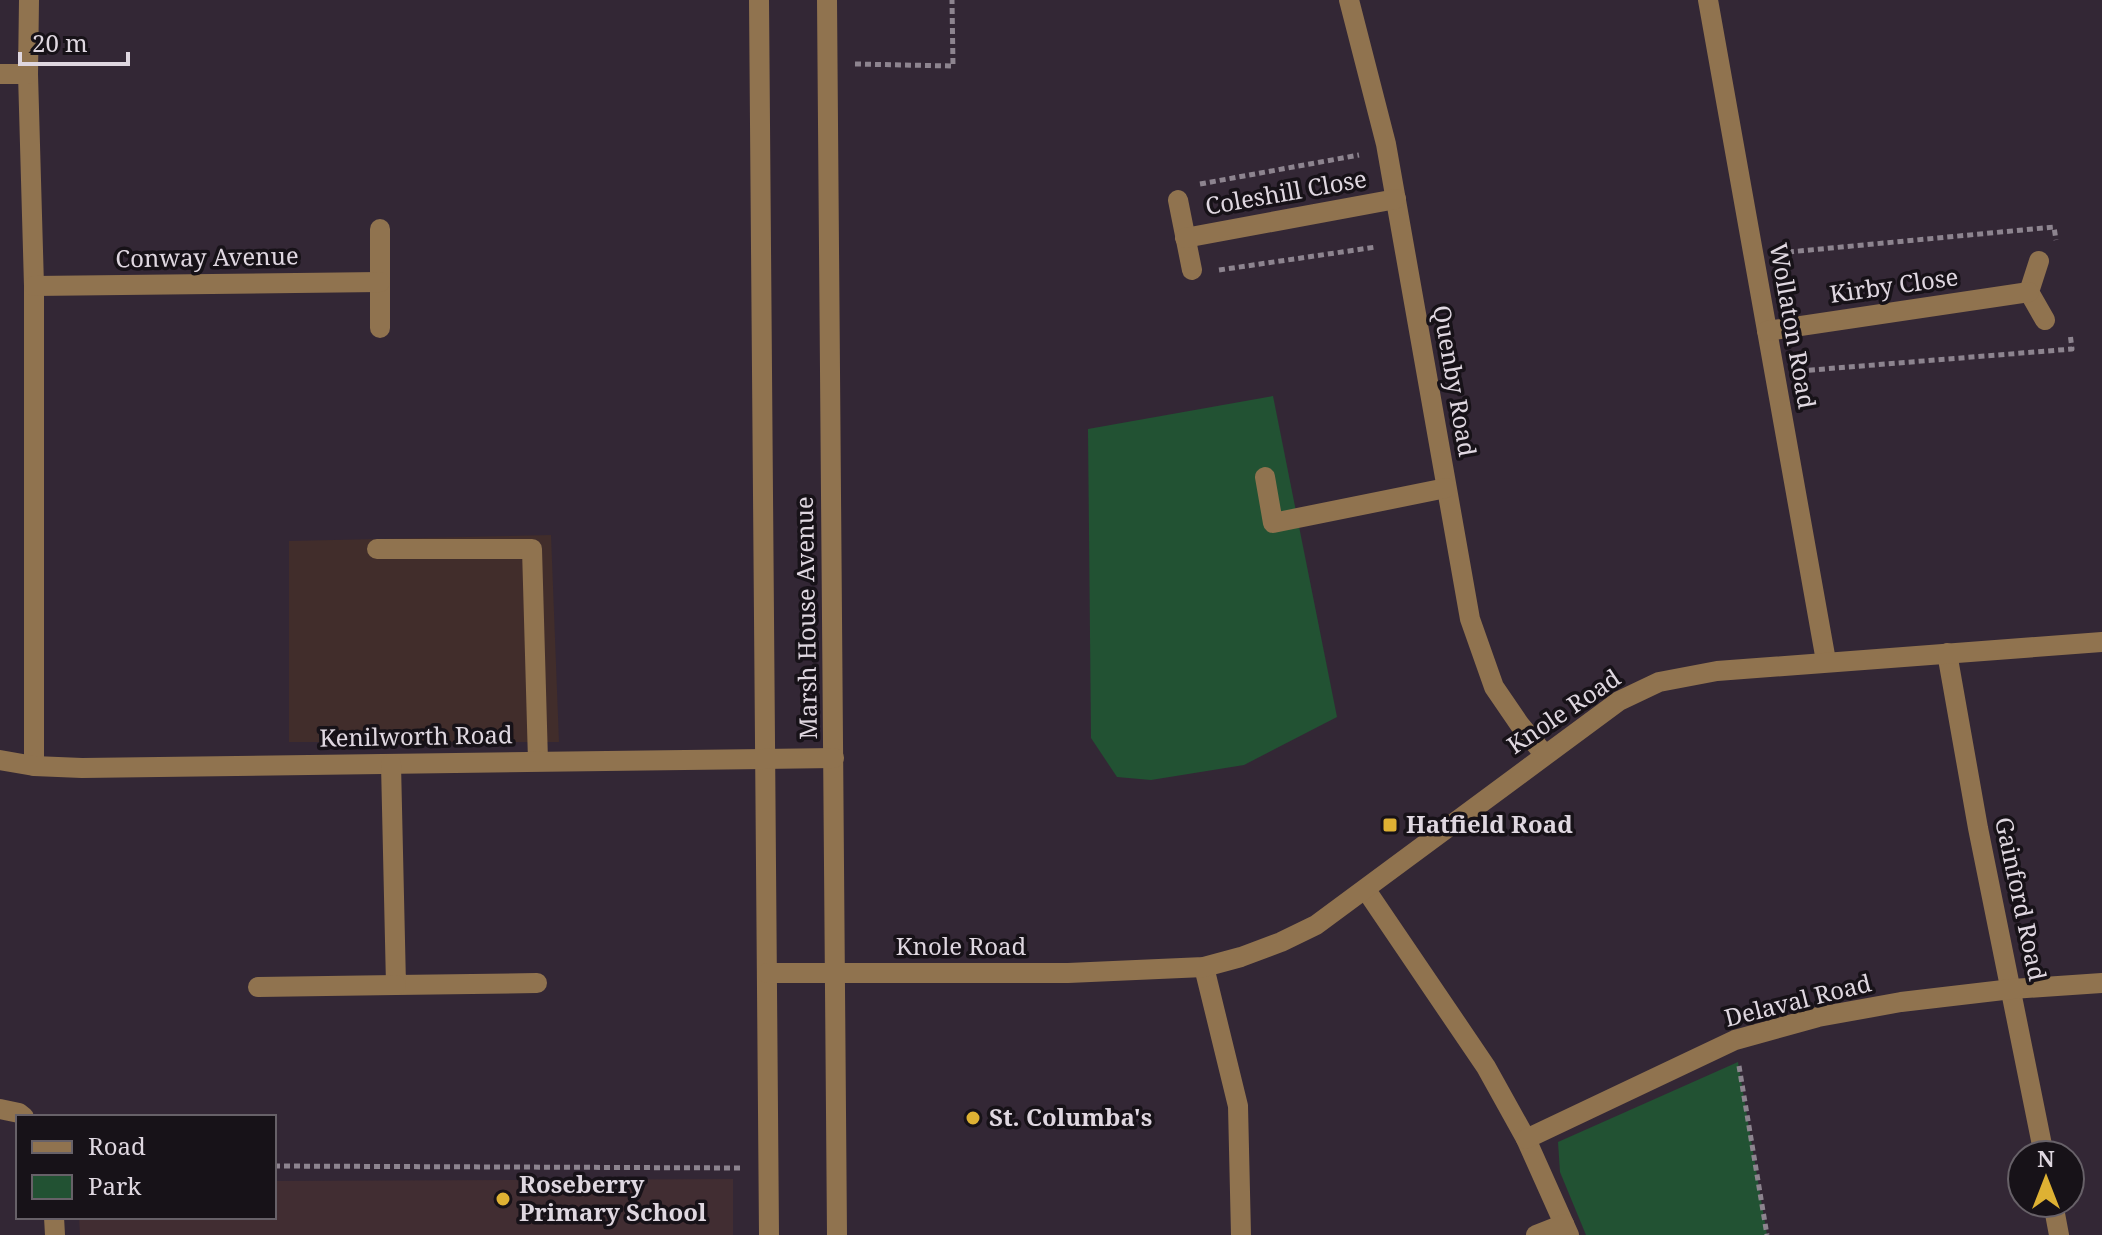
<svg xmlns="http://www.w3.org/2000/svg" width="2102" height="1235" viewBox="0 0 2102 1235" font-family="'Noto Serif',serif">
  <rect width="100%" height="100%" fill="#332735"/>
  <polygon fill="#412d2b" points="551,535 559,742 289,742 289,541"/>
  <polygon fill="#412d32" points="733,1179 733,1235 80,1235 79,1217 274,1217 274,1181"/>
  <g fill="#225233">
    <polygon points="1273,396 1337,717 1244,765 1151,780 1117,777 1091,738 1088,429"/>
    <polygon points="1738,1062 1767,1235 1586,1235 1560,1172 1558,1142"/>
  </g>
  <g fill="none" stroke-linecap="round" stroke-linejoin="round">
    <g stroke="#8d848f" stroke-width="5" stroke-dasharray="6 4" stroke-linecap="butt">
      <polyline points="855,64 953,66 952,0"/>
      <polyline points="1200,184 1359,155"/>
      <polyline points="1778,253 2054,227 2056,240"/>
      <polyline points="1219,270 1376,247"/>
      <polyline points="1799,371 2072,349 2070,333"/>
      <polyline points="1739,1066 1767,1235"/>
      <polyline points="274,1166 741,1168"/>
    </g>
    <g stroke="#90734f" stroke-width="20">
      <polyline points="29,0 28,74 34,286 34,766"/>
      <polyline points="759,0 769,1235"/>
      <polyline points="827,0 837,1235"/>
      <polyline points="1349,0 1386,144 1470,619 1494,687 1520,725 1544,754"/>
      <polyline points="1708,0 1826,661"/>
      <polyline points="0,74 28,74"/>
      <polyline points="1178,200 1192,270"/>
      <polyline points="380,229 380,328"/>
      <polyline points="1185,238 1396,199"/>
      <polyline points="2039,261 2029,292 2045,320"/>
      <polyline points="34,286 380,282"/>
      <polyline points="1767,331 2029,292"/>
      <polyline points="1265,477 1273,523 1446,488"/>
      <polyline points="377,549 532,549 538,761"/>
      <polyline points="1947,653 1978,828 2044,1155"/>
      <polyline points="0,760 34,766 82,768 834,758"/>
      <polyline points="391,764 396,985 537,983"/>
      <polyline points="1366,890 1486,1067 1526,1139 1569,1235"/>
      <polyline points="1204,967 1238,1106 1241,1235"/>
      <polyline points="767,973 1068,973 1204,967 1241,957 1281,942 1316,925 1619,701 1659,682 1717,671 2102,642"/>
      <polyline points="258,987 396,985"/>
      <polyline points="0,1109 19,1113 24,1117"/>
      <polyline points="1526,1139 1735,1040 1818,1017 1901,1002 2012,989 2102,983"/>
      <polyline points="2053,1203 2059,1235"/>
      <polyline points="54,1217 55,1235"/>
      <polyline points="1536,1235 1564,1224"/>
    </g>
  </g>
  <g fill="#deb133" stroke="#171218" stroke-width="3">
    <rect x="1382" y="817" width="16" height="16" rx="4"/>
    <circle cx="973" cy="1118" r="8"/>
    <circle cx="503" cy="1199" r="8"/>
  </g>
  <g text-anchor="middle" stroke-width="7" stroke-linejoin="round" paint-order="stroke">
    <g font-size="24" fill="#dfd7e0" stroke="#171218">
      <text transform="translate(1286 193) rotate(-10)" y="8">Coleshill Close</text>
      <text transform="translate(207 258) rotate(-1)" y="8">Conway Avenue</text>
      <text transform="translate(1894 286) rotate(-8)" y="8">Kirby Close</text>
      <text transform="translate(1792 326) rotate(80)" y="8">Wollaton Road</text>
      <text transform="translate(1454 381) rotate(80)" y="8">Quenby Road</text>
      <text transform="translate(807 618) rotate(-91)" y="8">Marsh House Avenue</text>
      <text transform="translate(1564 712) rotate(-34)" y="8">Knole Road</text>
      <text transform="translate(416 737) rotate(-1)" y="8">Kenilworth Road</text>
      <text transform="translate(2020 899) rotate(78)" y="8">Gainford Road</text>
      <text x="961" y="955">Knole Road</text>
      <text transform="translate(1798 1001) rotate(-14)" y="8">Delaval Road</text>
    </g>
    <g font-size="24" font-weight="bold" fill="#dfd7e0" stroke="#171218" text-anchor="start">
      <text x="1406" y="833">Hatfield Road</text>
      <text x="989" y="1126">St. Columba's</text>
      <text x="519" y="1193">Roseberry<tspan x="519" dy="28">Primary School</tspan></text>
    </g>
  </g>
  <rect x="16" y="1115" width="260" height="104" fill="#171218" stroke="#676168" stroke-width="2"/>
  <rect x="32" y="1141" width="40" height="12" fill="#90734f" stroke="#676168" stroke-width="2"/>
  <text x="88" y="1155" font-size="24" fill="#dfd7e0">Road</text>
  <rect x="32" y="1175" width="40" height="24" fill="#225233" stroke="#676168" stroke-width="2"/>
  <text x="88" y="1195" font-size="24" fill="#dfd7e0">Park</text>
  <g transform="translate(2046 1179)"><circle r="38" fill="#171218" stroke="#676168" stroke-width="2"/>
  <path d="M0-6L14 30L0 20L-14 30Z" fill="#deb133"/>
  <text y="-12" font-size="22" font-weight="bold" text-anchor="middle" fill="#dfd7e0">N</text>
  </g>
  <path d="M20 52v12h108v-12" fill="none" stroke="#dfd7e0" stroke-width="4"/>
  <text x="32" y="52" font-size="24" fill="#dfd7e0" stroke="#171218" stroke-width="6" paint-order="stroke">20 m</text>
</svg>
